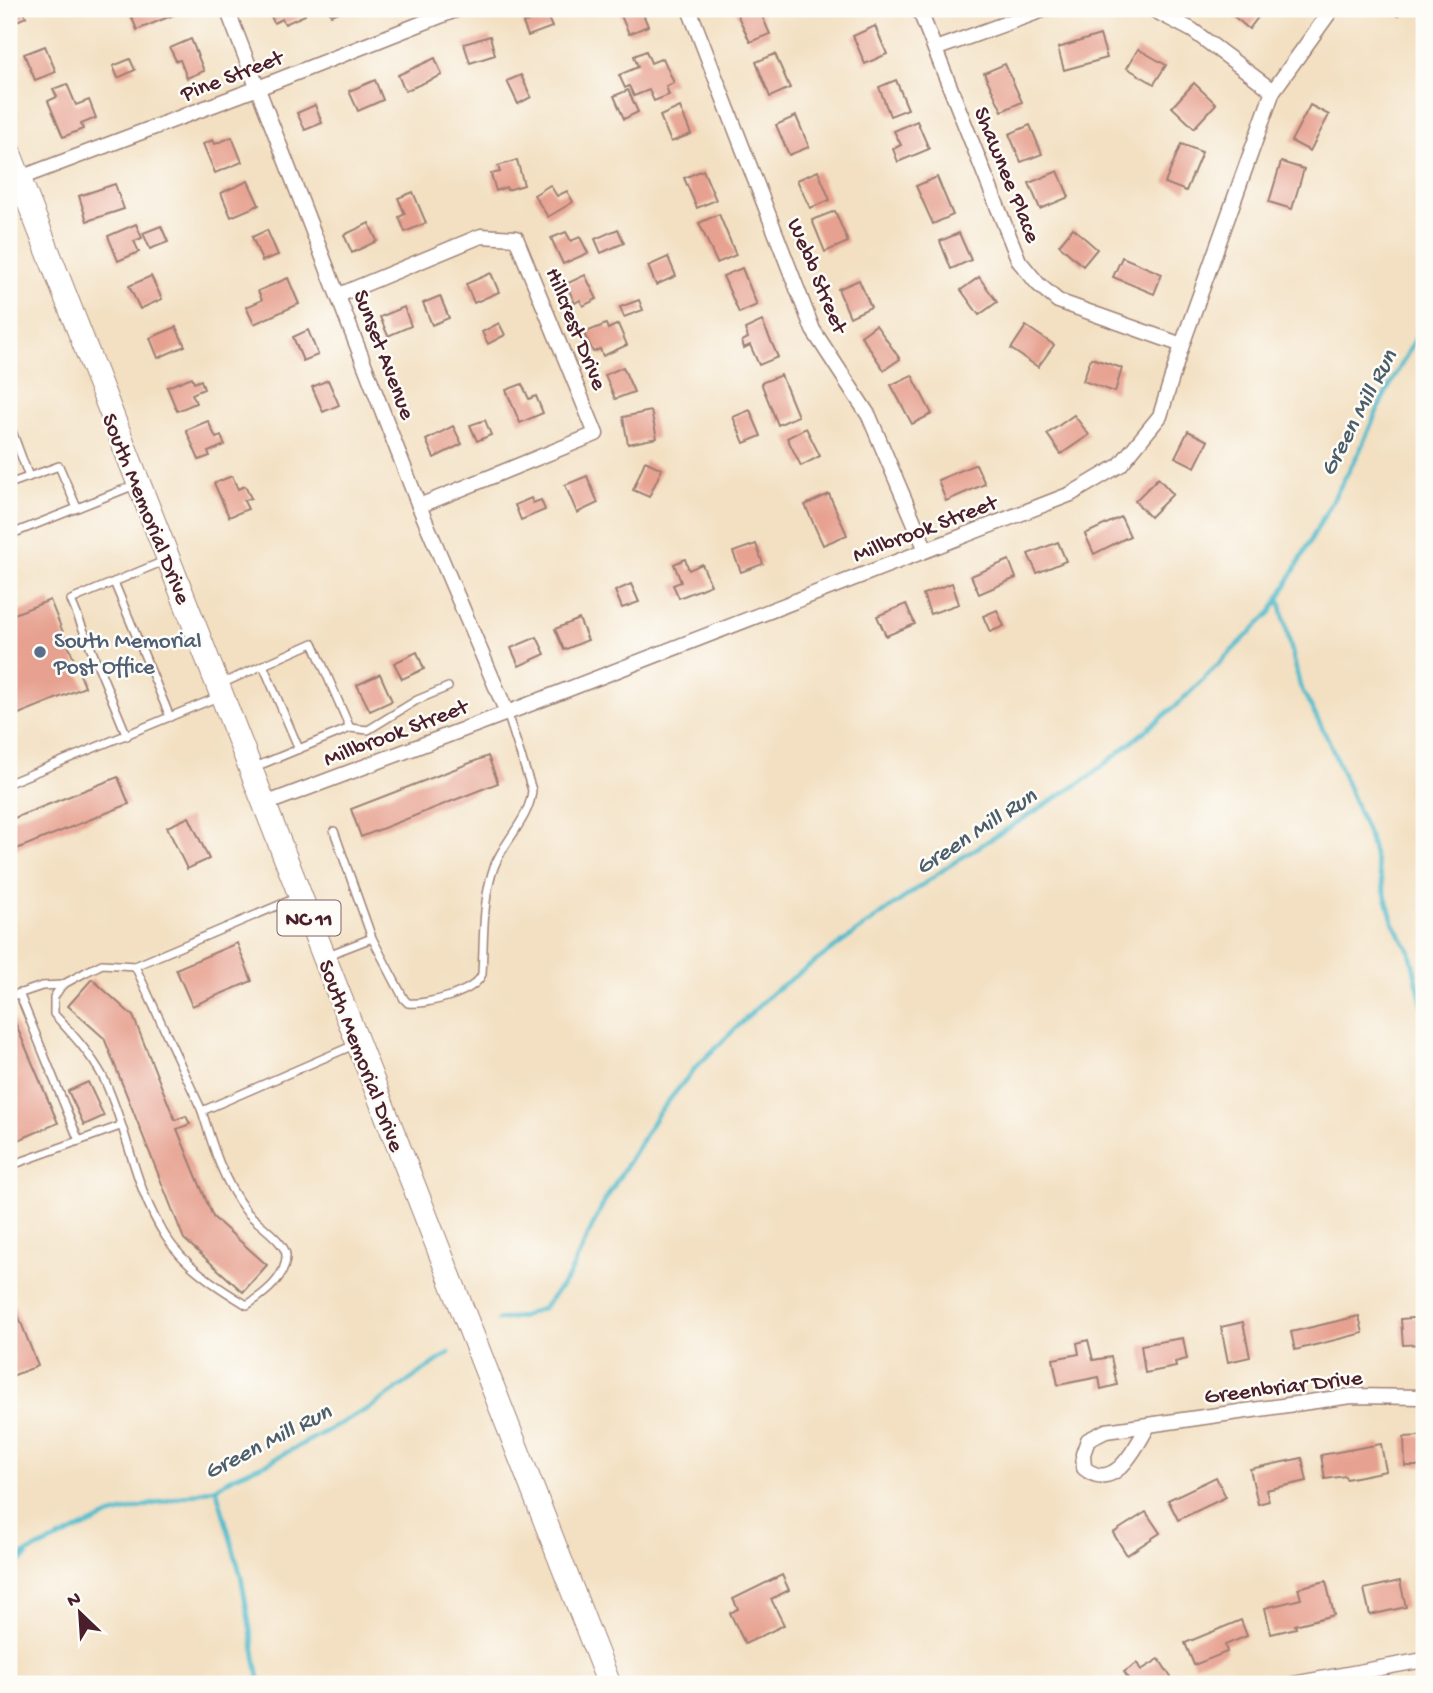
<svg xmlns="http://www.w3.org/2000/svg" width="1433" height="1693" viewBox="0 0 1433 1693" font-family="'Gochi Hand',sans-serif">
  <rect width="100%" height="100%" fill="#fdfcf7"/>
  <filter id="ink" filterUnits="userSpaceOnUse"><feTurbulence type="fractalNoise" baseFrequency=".0143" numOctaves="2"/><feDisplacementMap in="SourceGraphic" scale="14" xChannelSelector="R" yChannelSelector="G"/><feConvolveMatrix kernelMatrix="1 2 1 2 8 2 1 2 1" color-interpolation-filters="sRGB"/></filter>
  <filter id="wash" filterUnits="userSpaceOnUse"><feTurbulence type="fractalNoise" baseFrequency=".00686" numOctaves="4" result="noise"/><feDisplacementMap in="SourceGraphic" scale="28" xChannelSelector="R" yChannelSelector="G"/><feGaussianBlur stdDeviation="1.57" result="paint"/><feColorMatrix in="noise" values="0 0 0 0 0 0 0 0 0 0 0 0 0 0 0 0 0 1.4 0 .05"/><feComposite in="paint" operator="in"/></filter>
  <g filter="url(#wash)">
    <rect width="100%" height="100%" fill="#f3e0c2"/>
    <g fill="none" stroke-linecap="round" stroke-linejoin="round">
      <g stroke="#50bbcc" stroke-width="4.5">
        <polyline points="1279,597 1300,686 1328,739 1369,837 1393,922 1410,952 1424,1012"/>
        <polyline points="498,1320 520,1317 543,1308 568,1278 604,1202 657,1115 696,1067 773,992 950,865 1089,777 1179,703 1272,611 1359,452 1382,400 1424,323"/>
        <polyline points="216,1488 241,1576 260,1684"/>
        <polyline points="9,1561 111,1515 216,1488 233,1477 267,1463 373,1406 449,1353"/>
        <polyline points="9,1571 27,1556"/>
      </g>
    </g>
    <g id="blocks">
      <g fill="#e7a190">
        <polygon points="9,9 23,9 26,17 15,22 12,13 9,14"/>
        <polygon points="134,9 188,9 137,30 129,11"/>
        <polygon points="268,9 303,9 305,15 285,24 282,19 274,23"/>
        <polygon points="328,9 347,9 331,15"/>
        <polygon points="618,9 641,9 648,26 629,34"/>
        <polygon points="759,9 770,34 750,42 735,10"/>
        <polygon points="1236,9 1258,9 1262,12 1249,29 1231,14"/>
        <polygon points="1388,9 1403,9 1398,16"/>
        <polygon points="546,14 552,27 528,36 523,23"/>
        <polygon points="875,26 887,54 865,64 853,36"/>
        <polygon points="1100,35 1107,58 1064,70 1058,48"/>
        <polygon points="490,36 495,55 470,63 464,44"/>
        <polygon points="191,39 204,71 187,78 180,60 176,61 170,48"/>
        <polygon points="45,46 56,72 35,80 24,54"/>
        <polygon points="1138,49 1166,65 1154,84 1127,68"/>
        <polygon points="646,51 651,63 663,58 674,83 666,86 669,95 654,101 649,90 634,96 629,86 625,88 619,75 638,67 634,56"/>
        <polygon points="775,54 790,88 770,97 756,62"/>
        <polygon points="435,58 442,75 405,91 398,75"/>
        <polygon points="130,59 135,70 118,78 113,66"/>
        <polygon points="1005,64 1022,102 1002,111 984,73"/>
        <polygon points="521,75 531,97 518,104 507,81"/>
        <polygon points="375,80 383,100 358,111 349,91"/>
        <polygon points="896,80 908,109 890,116 879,87"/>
        <polygon points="1194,83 1216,104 1194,128 1172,107"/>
        <polygon points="67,84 76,105 89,100 96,118 81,124 83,129 63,137 48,101 57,97 53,89"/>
        <polygon points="628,90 638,112 624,119 614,96"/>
        <polygon points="315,105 322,123 305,130 297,113"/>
        <polygon points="1310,105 1329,115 1310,151 1291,141"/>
        <polygon points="680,107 691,134 671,142 660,116"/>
        <polygon points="796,116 809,147 789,155 776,125"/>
        <polygon points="917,121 929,149 898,162 893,149 901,145 894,131"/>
        <polygon points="1030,125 1042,154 1021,162 1009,134"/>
        <polygon points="232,137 242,162 215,173 203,144 213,140 215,144"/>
        <polygon points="1181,144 1202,152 1186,191 1165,183"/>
        <polygon points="517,160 524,185 507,190 506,187 496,191 491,174 500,172 498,166"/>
        <polygon points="1281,162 1304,169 1292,209 1269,202"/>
        <polygon points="703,170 716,200 697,208 684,178"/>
        <polygon points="818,171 830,200 810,208 797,180"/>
        <polygon points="1058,171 1069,197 1040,209 1029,183"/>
        <polygon points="937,177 953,215 933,224 916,186"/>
        <polygon points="248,181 259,205 231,217 221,193"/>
        <polygon points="115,184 124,209 87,221 79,196"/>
        <polygon points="550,185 557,196 567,191 573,202 548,217 534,195"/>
        <polygon points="413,192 426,223 405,232 399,217 405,214 398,198"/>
        <polygon points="835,211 848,242 825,252 812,220"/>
        <polygon points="719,214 736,255 717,263 699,223"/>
        <polygon points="369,223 377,241 352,253 344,235"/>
        <polygon points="136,224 142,238 134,241 139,252 118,261 108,236"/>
        <polygon points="161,226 168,242 150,249 143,233"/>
        <polygon points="1073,228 1097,249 1083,266 1059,245"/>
        <polygon points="618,229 624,243 601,253 595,239"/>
        <polygon points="267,230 278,255 262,261 252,237"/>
        <polygon points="566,232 571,241 580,237 588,253 563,264 551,238"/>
        <polygon points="959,233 971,260 951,269 940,241"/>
        <polygon points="668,257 676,276 656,285 648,266"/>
        <polygon points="1122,257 1162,274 1154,294 1113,277"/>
        <polygon points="742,268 757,305 739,313 723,276"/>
        <polygon points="491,273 499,292 474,303 466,284"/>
        <polygon points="585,275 597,299 583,306 580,300 575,303 566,284"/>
        <polygon points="151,276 162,299 140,309 129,286"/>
        <polygon points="979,277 997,302 979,315 961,290"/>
        <polygon points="288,278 299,304 254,324 246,307 262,300 258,291"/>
        <polygon points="859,280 871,307 850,317 838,289"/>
        <polygon points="440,296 449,318 432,325 423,303"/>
        <polygon points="639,300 643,310 624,317 620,307"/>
        <polygon points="404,307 411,326 388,336 380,317"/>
        <polygon points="762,321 778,357 759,365 750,345 744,348 742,341 748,338 745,329"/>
        <polygon points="499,323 505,335 488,344 482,332"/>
        <polygon points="606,324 608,329 618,324 627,345 603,356 600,349 593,352 584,333"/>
        <polygon points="876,325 900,359 884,370 861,336"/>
        <polygon points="1026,326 1054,345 1038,367 1011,349"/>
        <polygon points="176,327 185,346 158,358 150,338"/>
        <polygon points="308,330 318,355 303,361 293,337"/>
        <polygon points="1091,358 1122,368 1115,392 1083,381"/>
        <polygon points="623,367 634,392 615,399 605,375"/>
        <polygon points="781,375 798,416 778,425 761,383"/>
        <polygon points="912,375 932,414 912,424 891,385"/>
        <polygon points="192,377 194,383 201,380 204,389 192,394 196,403 177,411 167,387"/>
        <polygon points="328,380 339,405 323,412 312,387"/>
        <polygon points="522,384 529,399 536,396 543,413 520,423 506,390"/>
        <polygon points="750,410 761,436 744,443 733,417"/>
        <polygon points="651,411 657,438 628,444 623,417"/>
        <polygon points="1074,415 1089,435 1061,454 1047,434"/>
        <polygon points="485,420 491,435 477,441 470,425"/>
        <polygon points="208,421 216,438 221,436 225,445 208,452 210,456 199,460 186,430"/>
        <polygon points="453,426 462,444 434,458 426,440"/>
        <polygon points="806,428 820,456 801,466 787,438"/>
        <polygon points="1188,431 1208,441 1195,467 1175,457"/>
        <polygon points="645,461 662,469 649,497 633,490"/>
        <polygon points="976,464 985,484 946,501 938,480"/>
        <polygon points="232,476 238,489 245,486 251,498 244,501 248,509 229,517 214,483"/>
        <polygon points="587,476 598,503 577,513 565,485"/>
        <polygon points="1158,478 1173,494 1150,517 1135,501"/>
        <polygon points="829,494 847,535 823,545 805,505"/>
        <polygon points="531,498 533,503 541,500 545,510 521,520 515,505"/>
        <polygon points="1121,517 1130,536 1094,554 1085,534"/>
        <polygon points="1058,542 1066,561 1037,573 1028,554"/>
        <polygon points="756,544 763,564 741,572 733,552"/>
        <polygon points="685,559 689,570 702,564 711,585 679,598 673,585 681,582 674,564"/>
        <polygon points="1009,560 1016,578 979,594 971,576"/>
        <polygon points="952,583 959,604 930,614 923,594"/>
        <polygon points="631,584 639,602 622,608 615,591"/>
        <polygon points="50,600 85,687 9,718 9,616"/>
        <polygon points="906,604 915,624 886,636 877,616"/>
        <polygon points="997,610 1004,626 990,632 983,616"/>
        <polygon points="579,619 588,640 564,650 555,629"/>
        <polygon points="537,637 545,654 519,666 511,648"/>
        <polygon points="417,652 424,669 402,679 394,663"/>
        <polygon points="380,674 392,701 370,711 357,685"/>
        <polygon points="488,756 498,783 361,837 351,809"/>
        <polygon points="118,777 129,804 9,852 9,820"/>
        <polygon points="189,817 209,859 187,869 167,827"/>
        <polygon points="237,943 252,981 192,1006 176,969"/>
        <polygon points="92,979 133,1016 175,1120 186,1116 190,1124 177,1129 213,1217 267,1265 243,1292 184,1239 104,1038 68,1006"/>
        <polygon points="11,1013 58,1123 14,1142 9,1130 9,1014"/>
        <polygon points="88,1082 104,1116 84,1125 68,1091"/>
        <polygon points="9,1292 38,1366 9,1377"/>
        <polygon points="1359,1316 1363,1333 1295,1350 1291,1332"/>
        <polygon points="1424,1317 1424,1344 1403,1345 1401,1319"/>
        <polygon points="1243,1322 1250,1357 1228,1362 1221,1327"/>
        <polygon points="1183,1338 1187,1359 1175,1362 1176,1367 1145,1373 1141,1345"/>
        <polygon points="1088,1340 1093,1360 1111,1357 1117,1385 1101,1389 1099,1377 1058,1385 1053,1359 1079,1354 1077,1343"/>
        <polygon points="1422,1436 1424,1466 1405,1466 1404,1437"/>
        <polygon points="1381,1444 1386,1471 1346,1479 1345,1476 1325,1479 1321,1455"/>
        <polygon points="1302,1458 1307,1481 1266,1490 1269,1501 1258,1504 1250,1469"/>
        <polygon points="1216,1477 1226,1497 1178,1520 1168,1500"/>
        <polygon points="1146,1512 1160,1533 1127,1555 1113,1533"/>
        <polygon points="782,1575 789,1590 771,1599 784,1625 745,1644 730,1613 738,1609 733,1599"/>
        <polygon points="1326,1581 1334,1615 1295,1625 1296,1628 1271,1634 1265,1608 1301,1599 1298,1588"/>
        <polygon points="1400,1581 1406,1607 1370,1615 1364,1589"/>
        <polygon points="1241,1620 1247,1636 1225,1645 1227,1652 1194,1665 1185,1643"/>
        <polygon points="1159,1659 1172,1679 1164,1684 1118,1684 1128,1678 1124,1672 1137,1663 1141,1670"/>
      </g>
    </g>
  </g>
  <g filter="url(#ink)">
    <use href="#blocks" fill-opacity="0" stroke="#9e8076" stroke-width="2"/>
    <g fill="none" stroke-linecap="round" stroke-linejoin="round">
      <g stroke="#9e8076" stroke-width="10">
        <g id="lane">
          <polyline points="9,423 29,477"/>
          <polyline points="9,484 59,466 77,508"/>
          <polyline points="9,535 135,485"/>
          <polyline points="114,582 170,717"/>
          <polyline points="263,665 299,749"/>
          <polyline points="221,684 313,643 350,728 255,767"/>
          <polyline points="350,728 368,730 417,700 448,687"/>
          <polyline points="127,736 71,600 164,561"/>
          <polyline points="9,783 218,697"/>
          <path d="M334,831L372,938L404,999L408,1003C426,1005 475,993 482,974C484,939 482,900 494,867C504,840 530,819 532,790L507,713"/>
          <polyline points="328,955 372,938"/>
          <polyline points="135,966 202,1111 354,1045"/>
          <polyline points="19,993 79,1141"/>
          <polyline points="9,997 42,986 62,985"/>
          <path d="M202,1111C213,1147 223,1181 246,1211C255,1222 285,1241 286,1255C287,1277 263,1295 247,1305C217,1287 185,1266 166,1237C134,1189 128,1128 103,1077C90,1053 72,1034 54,1014V997L62,985L86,972L102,964L135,966L298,897"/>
          <polyline points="9,1166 120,1126"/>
        </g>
      </g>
      <g stroke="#9e8076" stroke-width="17">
        <g id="street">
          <polyline points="227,9 419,506 507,713"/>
          <polyline points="689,9 813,330 869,416 926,550"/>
          <polyline points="919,9 1019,261 1038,284 1058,301 1182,345"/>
          <polyline points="1152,9 1192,30 1273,91"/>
          <polyline points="935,49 1046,9"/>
          <polyline points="20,178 258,88 458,9"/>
          <polyline points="339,295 481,236 516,238 596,434 419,506"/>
          <polyline points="265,804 507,713 1071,494 1120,465 1160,416 1182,345 1273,91 1332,9"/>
          <path d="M1148,1426C1135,1449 1114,1493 1084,1468L1083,1454L1088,1440L1106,1431L1351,1396L1424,1397"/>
          <polyline points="1293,1684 1424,1660"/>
        </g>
      </g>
      <g stroke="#9e8076" stroke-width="25">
        <polyline id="primary" points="9,152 609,1684"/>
      </g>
      <use href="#lane" stroke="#fff" stroke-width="7"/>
      <use href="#street" stroke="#fff" stroke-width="14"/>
      <use href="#primary" stroke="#fff" stroke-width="23"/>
    </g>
  </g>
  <circle fill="#5c6f8a" stroke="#fdfcf7" stroke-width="2.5" cx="40" cy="652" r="7"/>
  <g text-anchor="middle" stroke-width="5" stroke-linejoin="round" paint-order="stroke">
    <rect fill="#fdfcf7" stroke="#806168" stroke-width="2" x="277.5" y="900.5" width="63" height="35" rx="5"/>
    <g font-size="21" font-weight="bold" fill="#4a1f2b">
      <text x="309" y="925">NC 11</text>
    </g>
    <g font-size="23" fill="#4a1f2b" stroke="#fdfcf7">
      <text transform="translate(231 74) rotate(-21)" y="8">Pine Street</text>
      <text transform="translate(1009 174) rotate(68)" y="8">Shawnee Place</text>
      <text transform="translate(819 275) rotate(67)" y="8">Webb Street</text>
      <text transform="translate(578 328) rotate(68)" y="8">Hillcrest Drive</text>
      <text transform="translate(386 354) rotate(69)" y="8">Sunset Avenue</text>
      <text transform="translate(148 508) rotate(68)" y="8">South Memorial Drive</text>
      <text transform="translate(924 527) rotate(-21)" y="8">Millbrook Street</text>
      <text transform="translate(395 731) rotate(-21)" y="8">Millbrook Street</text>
      <text transform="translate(363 1055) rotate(69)" y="8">South Memorial Drive</text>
      <text transform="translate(1283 1385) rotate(-7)" y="8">Greenbriar Drive</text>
    </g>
    <g font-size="23" fill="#4e5e75" stroke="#fdfcf7" text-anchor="start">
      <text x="54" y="647">South Memorial<tspan x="54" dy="26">Post Office</tspan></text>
    </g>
    <g font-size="24" font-style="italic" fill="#4c5d6b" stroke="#fdfcf7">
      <text transform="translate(1357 412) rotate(-62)" y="8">Green Mill Run</text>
      <text transform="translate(975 830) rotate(-33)" y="8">Green Mill Run</text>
      <text transform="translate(267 1440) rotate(-27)" y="8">Green Mill Run</text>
    </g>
  </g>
  <rect width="1433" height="1693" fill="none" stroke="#fdfcf7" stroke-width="35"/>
  <g transform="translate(80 1613) rotate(335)" stroke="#fdfcf7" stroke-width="5" paint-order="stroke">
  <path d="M0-5L12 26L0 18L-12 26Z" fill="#4a1f2b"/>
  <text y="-10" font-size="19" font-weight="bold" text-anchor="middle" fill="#4a1f2b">N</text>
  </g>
</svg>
